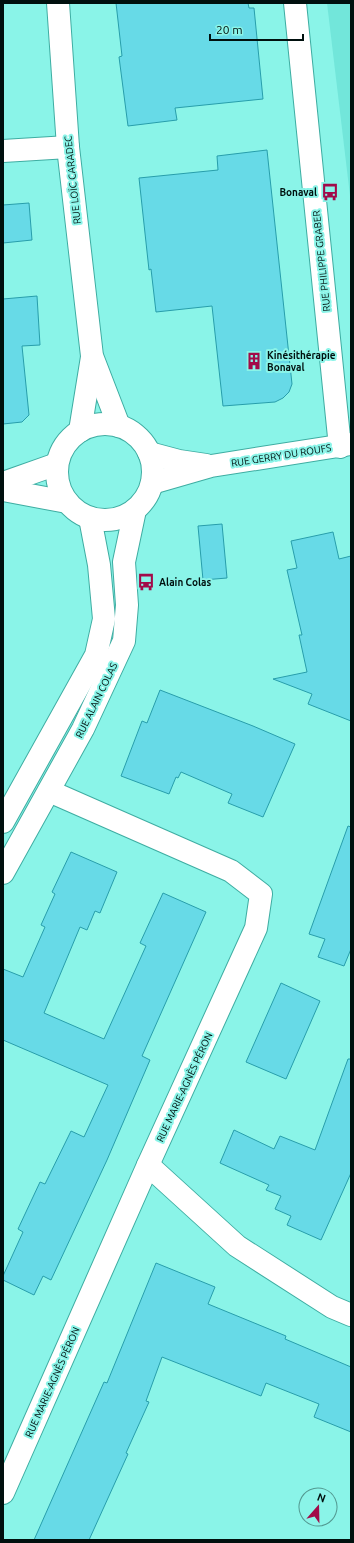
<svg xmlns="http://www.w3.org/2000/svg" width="354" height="1543" viewBox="0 0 354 1543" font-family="Ubuntu,sans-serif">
  <rect width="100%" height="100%" fill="#8af4e8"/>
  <polygon fill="#72e6da" points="327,3 351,3 351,204"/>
  <g fill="#67dae7" stroke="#289eab">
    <polygon points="116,3 248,3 249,8 254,8 263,99 175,108 177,120 128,126 119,57 122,56"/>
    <polygon points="267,150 292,384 289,392 283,398 275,402 223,406 212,306 156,312 151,269 149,270 139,178 218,170 217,156"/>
    <polygon points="29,203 32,240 3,243 3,205"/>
    <polygon points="37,296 40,345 22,346 29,415 22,422 3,424 3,299"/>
    <polygon points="222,524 227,578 203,580 198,526"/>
    <polygon points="333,532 339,559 351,556 351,721 308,704 312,694 273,679 307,672 299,635 302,635 287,570 297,568 291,541"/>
    <polygon points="160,690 253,726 295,744 263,817 228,803 232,794 181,772 178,778 176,777 169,794 121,776 142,721 147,723"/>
    <polygon points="348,826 351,827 351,949 344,966 318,957 325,939 309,934"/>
    <polygon points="71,852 117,872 100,913 95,911 87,930 80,927 44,1013 104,1039 146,946 140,943 163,893 206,912 142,1056 150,1060 107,1160 51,1280 43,1276 34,1295 3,1280 3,1276 23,1232 18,1229 40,1182 45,1184 71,1131 84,1137 108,1085 3,1040 3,969 23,977 45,927 41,925 55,894 52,892"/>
    <polygon points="281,983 320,1001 286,1079 246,1062"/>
    <polygon points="348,1059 351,1059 351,1173 321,1240 287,1225 291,1216 275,1209 281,1196 266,1190 269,1185 220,1163 234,1130 274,1149 280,1136 315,1150"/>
    <polygon points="156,1263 215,1287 208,1304 286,1336 285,1339 351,1367 351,1432 314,1417 319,1404 266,1383 261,1396 162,1357 146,1401 149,1402 126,1453 128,1454 89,1540 34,1540 104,1382 107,1383"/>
  </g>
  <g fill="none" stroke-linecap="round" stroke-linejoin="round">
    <g stroke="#3eada2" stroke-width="24">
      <g id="minor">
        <polyline points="58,3 68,147 92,356 119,426"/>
        <polyline points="295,3 340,447"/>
        <polyline points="3,151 68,147"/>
        <circle cx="105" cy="472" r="48"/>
        <polyline points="80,431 92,357"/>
        <polyline points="149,453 179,461 206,465"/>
        <polyline points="3,483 57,464"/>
        <polyline points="152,483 211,466 351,444"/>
        <polyline points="3,490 67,502"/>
        <polyline points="3,822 96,655 104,619 99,565 90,518"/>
        <polyline points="3,873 83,729 124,641 127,605 124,562 135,510"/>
        <polyline points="148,1165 237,1246 332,1307 351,1315"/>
        <polyline points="3,1493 148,1165 256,928 261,894 231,871 49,791"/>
      </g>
    </g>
    <use href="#minor" stroke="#fff" stroke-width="22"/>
  </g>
  <defs>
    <g id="bus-bare" transform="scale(1.38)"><path d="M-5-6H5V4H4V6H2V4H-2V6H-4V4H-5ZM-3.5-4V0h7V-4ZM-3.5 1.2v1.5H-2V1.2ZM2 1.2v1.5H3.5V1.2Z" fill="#a20a49" stroke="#8af4e8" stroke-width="2.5" paint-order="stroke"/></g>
    <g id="building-bare" transform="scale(1.38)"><path d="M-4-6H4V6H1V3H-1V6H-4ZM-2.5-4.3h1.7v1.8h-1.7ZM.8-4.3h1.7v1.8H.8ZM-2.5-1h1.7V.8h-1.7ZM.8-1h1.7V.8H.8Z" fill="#a20a49" stroke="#8af4e8" stroke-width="2.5" paint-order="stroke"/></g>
  </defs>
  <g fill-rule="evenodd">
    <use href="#bus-bare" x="330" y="192"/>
    <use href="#building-bare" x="254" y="361"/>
    <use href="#bus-bare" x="146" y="582"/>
  </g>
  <g text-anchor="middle" stroke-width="4" stroke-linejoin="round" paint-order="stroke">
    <g font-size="10" fill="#00100e" stroke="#8af4e8">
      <text transform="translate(72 180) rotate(-96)" y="4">RUE LOÏC CARADEC</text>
      <text transform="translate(321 261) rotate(-96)" y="4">RUE PHILIPPE GRABER</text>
      <text transform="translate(281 455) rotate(-9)" y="4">RUE GERRY DU ROUFS</text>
      <text transform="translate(96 700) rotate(-64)" y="4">RUE ALAIN COLAS</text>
      <text transform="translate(184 1087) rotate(-65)" y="4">RUE MARIE-AGNÈS PÉRON</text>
      <text transform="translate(52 1382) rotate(-66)" y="4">RUE MARIE-AGNÈS PÉRON</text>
    </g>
    <g font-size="10" font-weight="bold" fill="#00100e" stroke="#8af4e8" text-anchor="start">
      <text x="317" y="196" text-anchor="end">Bonaval</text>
      <text x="267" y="359">Kinésithérapie<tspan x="267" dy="12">Bonaval</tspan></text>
      <text x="159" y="586">Alain Colas</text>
    </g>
  </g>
  <rect width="354" height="1543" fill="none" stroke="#00100e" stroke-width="8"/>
  <g transform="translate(318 1507) rotate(20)"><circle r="19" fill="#8af4e8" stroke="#539991"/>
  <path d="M0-3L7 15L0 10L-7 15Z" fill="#a20a49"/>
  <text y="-6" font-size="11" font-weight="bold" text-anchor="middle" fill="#00100e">N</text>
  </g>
  <path d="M210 34v6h93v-6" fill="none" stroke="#00100e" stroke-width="2"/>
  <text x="216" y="34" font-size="12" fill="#00100e" stroke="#8af4e8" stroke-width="3" paint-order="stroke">20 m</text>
</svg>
